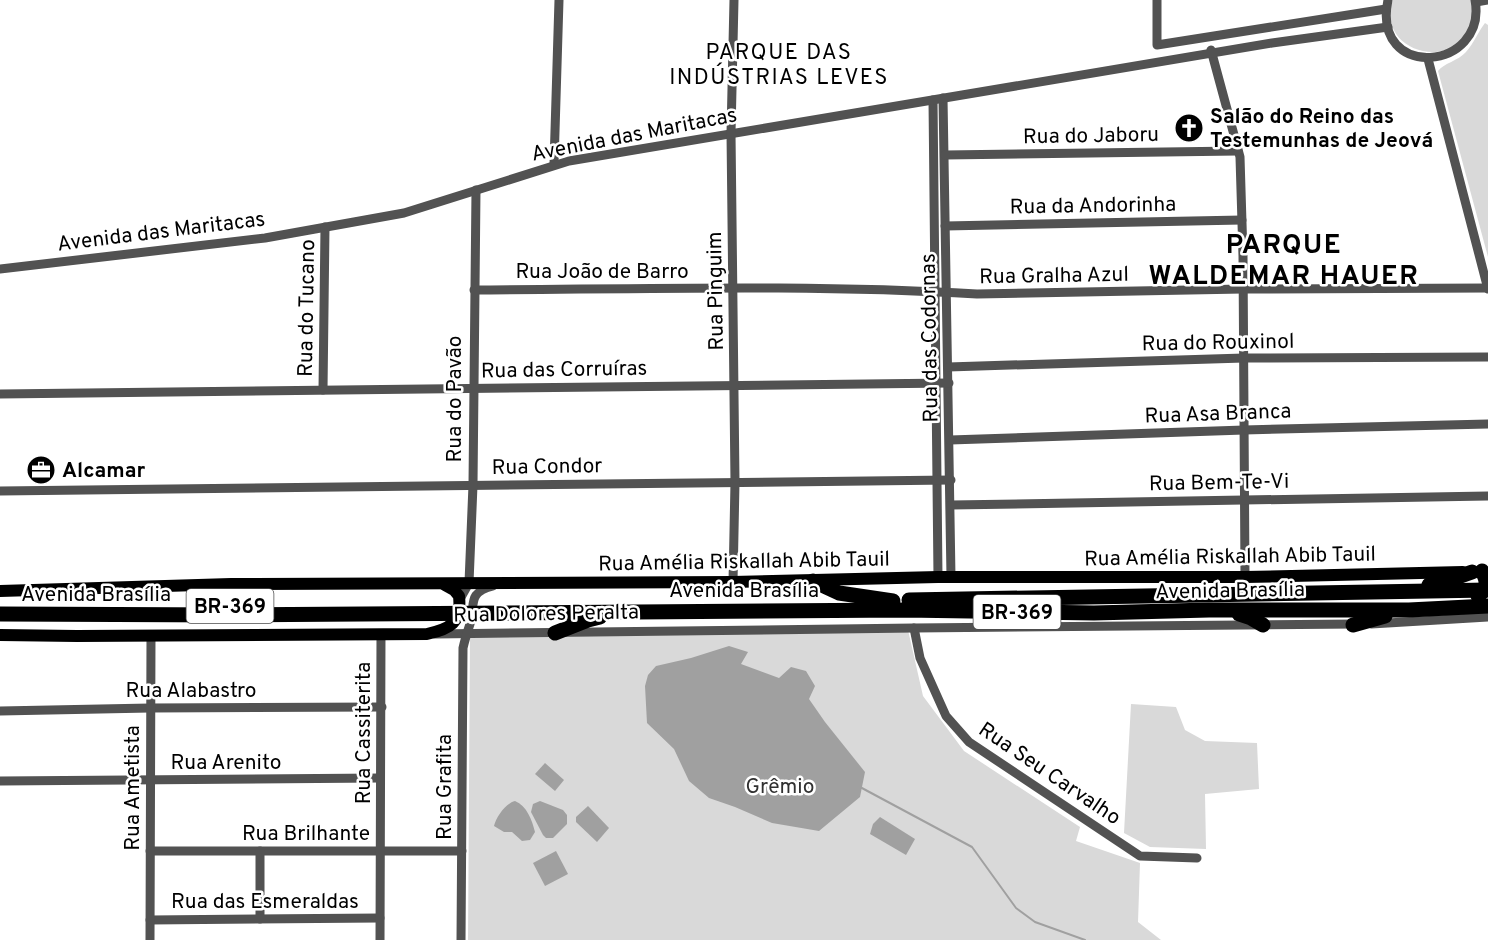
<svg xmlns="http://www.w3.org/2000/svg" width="1488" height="940" viewBox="0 0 1488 940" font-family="Overpass,sans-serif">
  <rect width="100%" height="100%" fill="#fff"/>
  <g fill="#d9d9d9">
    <path d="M1393,0H1473C1472,8 1474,21 1471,28C1448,74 1375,48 1393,0Z"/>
    <path d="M1485,23L1488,25V257L1438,71C1444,63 1458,61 1466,52C1474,43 1478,32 1485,23Z"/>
    <polygon points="908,630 923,696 964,751 1080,827 1076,841 1140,863 1138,922 1161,940 468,940 470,637"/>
    <polygon points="1131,704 1176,707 1185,730 1205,741 1257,743 1259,789 1205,794 1206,849 1150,847 1124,833"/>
  </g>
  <g fill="#a0a0a0">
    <polygon points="729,646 748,652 741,664 779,678 791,667 806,671 815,686 809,699 825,722 865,772 860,797 819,831 772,823 735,807 709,798 689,781 674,749 647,723 645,686 648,675 656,666 691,658"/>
    <polygon points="545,763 564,780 555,791 535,774"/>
    <path d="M515,801C527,806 532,820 535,832L530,840L522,841L512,832H504L494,826C496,817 506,803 515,801Z"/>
    <polygon points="540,801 563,810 567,815 567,824 553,838 546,838 543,835 531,812 533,804"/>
    <polygon points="588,806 609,828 597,842 576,822 576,817"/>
    <polygon points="880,817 915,839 906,855 870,834 873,824"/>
    <polygon points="556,851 568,874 545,886 533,863"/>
  </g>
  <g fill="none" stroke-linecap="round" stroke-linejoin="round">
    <polyline stroke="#a0a0a0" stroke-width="2" points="860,787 972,847 1016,908 1035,922 1085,940"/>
    <g stroke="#525252" stroke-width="9">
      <polyline points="1157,0 1157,45 1386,9"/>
      <path d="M1388,0C1371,82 1488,71 1475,0"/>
      <polyline points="1476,2 1488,0"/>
      <polyline points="1211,50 1240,157 1243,256 1245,577"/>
      <polyline points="1428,59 1488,289"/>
      <polyline points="943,98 951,577"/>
      <polyline points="933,100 938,577"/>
      <polyline points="945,155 1238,151"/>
      <polyline points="554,164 559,0"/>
      <polyline points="945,226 1242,220"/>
      <polyline points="0,269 265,238 404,213 569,161 1272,43 1388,27"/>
      <path d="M474,290C642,289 810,284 977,294L1243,289L1488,288"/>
      <polyline points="948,367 1244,358 1488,357"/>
      <polyline points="323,390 325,227"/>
      <polyline points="0,394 949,383"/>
      <polyline points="950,440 1244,430 1488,424"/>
      <polyline points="0,491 951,480"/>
      <polyline points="951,505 1488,496"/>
      <polyline points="733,582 735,482 731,133 734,0"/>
      <polyline points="460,599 469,583 473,485 476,190"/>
      <polyline points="1371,624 1488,617"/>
      <polyline points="914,628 920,658 946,716 969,742 1140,856 1197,858"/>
      <polyline points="435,634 914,628 1357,624"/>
      <polyline points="0,711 150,708 382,707"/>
      <polyline points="0,781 380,778"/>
      <polyline points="150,851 462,851"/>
      <polyline points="260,919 260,851"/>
      <polyline points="150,920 380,918"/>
      <polyline points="150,940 151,636"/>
      <polyline points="380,940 381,634"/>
      <path d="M461,940L463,648C465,639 467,633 470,624C476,605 466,593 493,586"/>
    </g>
    <g stroke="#000" stroke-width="12">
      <polyline points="0,591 231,584 733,582 938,577 1245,577 1463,572"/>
      <path d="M0,635L77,636L427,634C450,629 462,623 459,596L454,590L445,585"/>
    </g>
    <g stroke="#000" stroke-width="15">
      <polyline points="813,581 839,593 893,601"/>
      <polyline points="1429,585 1438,584 1472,572"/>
      <path d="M1478,596C1488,588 1488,582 1482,571"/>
      <polyline points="909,600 1488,590"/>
      <polyline points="0,614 232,615 905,610 1094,613 1209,610 1409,610 1488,606"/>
      <polyline points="1239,614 1251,618 1263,625"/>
      <polyline points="1353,625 1385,616"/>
      <polyline points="555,633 588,620 600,617"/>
    </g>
  </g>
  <defs>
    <g id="church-disc" transform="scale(1.5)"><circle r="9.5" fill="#000" stroke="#fff"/><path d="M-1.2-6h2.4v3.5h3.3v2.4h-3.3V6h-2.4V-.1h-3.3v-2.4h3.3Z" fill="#fff"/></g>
    <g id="office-disc" transform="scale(1.5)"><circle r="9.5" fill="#000" stroke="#fff"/><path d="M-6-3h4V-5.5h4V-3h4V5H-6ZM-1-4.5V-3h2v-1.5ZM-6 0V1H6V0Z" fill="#fff"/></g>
  </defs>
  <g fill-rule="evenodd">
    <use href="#church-disc" x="1189" y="128"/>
    <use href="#office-disc" x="41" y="470"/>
  </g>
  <g text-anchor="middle" stroke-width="5" stroke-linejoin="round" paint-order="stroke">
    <g fill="#fff" stroke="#4c4c4c" stroke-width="1.5">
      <rect x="186.5" y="589" width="87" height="34" rx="4.5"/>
      <rect x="973.5" y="595" width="87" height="34" rx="4.5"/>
    </g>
    <g font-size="20" font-weight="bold" fill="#000">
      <text x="230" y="613">BR-369</text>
      <text x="1017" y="619">BR-369</text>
    </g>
    <g font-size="21" font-weight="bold" fill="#000" stroke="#fff" text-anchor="start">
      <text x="1210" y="123">Salão do Reino das<tspan x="1210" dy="24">Testemunhas de Jeová</tspan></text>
      <text x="62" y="477">Alcamar</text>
    </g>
    <g font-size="21" fill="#000" stroke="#fff">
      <text transform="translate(634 134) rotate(-11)" y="7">Avenida das Maritacas</text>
      <text transform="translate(1091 135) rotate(-1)" y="7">Rua do Jaboru</text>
      <text transform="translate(1093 205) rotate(-1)" y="7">Rua da Andorinha</text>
      <text transform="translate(161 231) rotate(-7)" y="7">Avenida das Maritacas</text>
      <text x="602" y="278">Rua João de Barro</text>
      <text transform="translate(1054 275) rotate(-1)" y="7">Rua Gralha Azul</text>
      <text transform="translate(715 291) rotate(-91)" y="7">Rua Pinguim</text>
      <text transform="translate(306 308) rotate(-89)" y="7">Rua do Tucano</text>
      <text transform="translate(929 338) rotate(-91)" y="7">Rua das Codornas</text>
      <text transform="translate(1218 342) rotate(-1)" y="7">Rua do Rouxinol</text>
      <text transform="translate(564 369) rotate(-1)" y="7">Rua das Corruíras</text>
      <text transform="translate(454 399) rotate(-90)" y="7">Rua do Pavão</text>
      <text transform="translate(1218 413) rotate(-2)" y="7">Rua Asa Branca</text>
      <text transform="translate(547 466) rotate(-1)" y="7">Rua Condor</text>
      <text transform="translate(1219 482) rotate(-1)" y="7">Rua Bem-Te-Vi</text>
      <text transform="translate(1230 556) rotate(-1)" y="7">Rua Amélia Riskallah Abib Tauil</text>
      <text transform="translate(744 561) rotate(-1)" y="7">Rua Amélia Riskallah Abib Tauil</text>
      <text x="744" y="597">Avenida Brasília</text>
      <text transform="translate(1230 590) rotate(-1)" y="7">Avenida Brasília</text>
      <text x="96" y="601">Avenida Brasília</text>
      <text transform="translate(546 613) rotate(-1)" y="7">Rua Dolores Peralta</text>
      <text x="191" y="697">Rua Alabastro</text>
      <text transform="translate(363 733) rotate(-90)" y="7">Rua Cassiterita</text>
      <text x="226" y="769">Rua Arenito</text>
      <text transform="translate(1050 773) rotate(34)" y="7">Rua Seu Carvalho</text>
      <text transform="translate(444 787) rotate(-90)" y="7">Rua Grafita</text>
      <text transform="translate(132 788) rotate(-90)" y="7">Rua Ametista</text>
      <text x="306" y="840">Rua Brilhante</text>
      <text x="265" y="908">Rua das Esmeraldas</text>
    </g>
    <g font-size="21" fill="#303030" stroke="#fff">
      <text x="780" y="793">Grêmio</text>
    </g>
    <g font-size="22" letter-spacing="1.5" fill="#000" stroke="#fff">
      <text x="779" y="59">PARQUE DAS<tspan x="779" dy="25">INDÚSTRIAS LEVES</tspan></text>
    </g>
    <g font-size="27" font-weight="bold" letter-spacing="1.5" fill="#000" stroke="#fff">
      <text x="1284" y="253">PARQUE<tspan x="1284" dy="31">WALDEMAR HAUER</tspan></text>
    </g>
  </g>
</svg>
